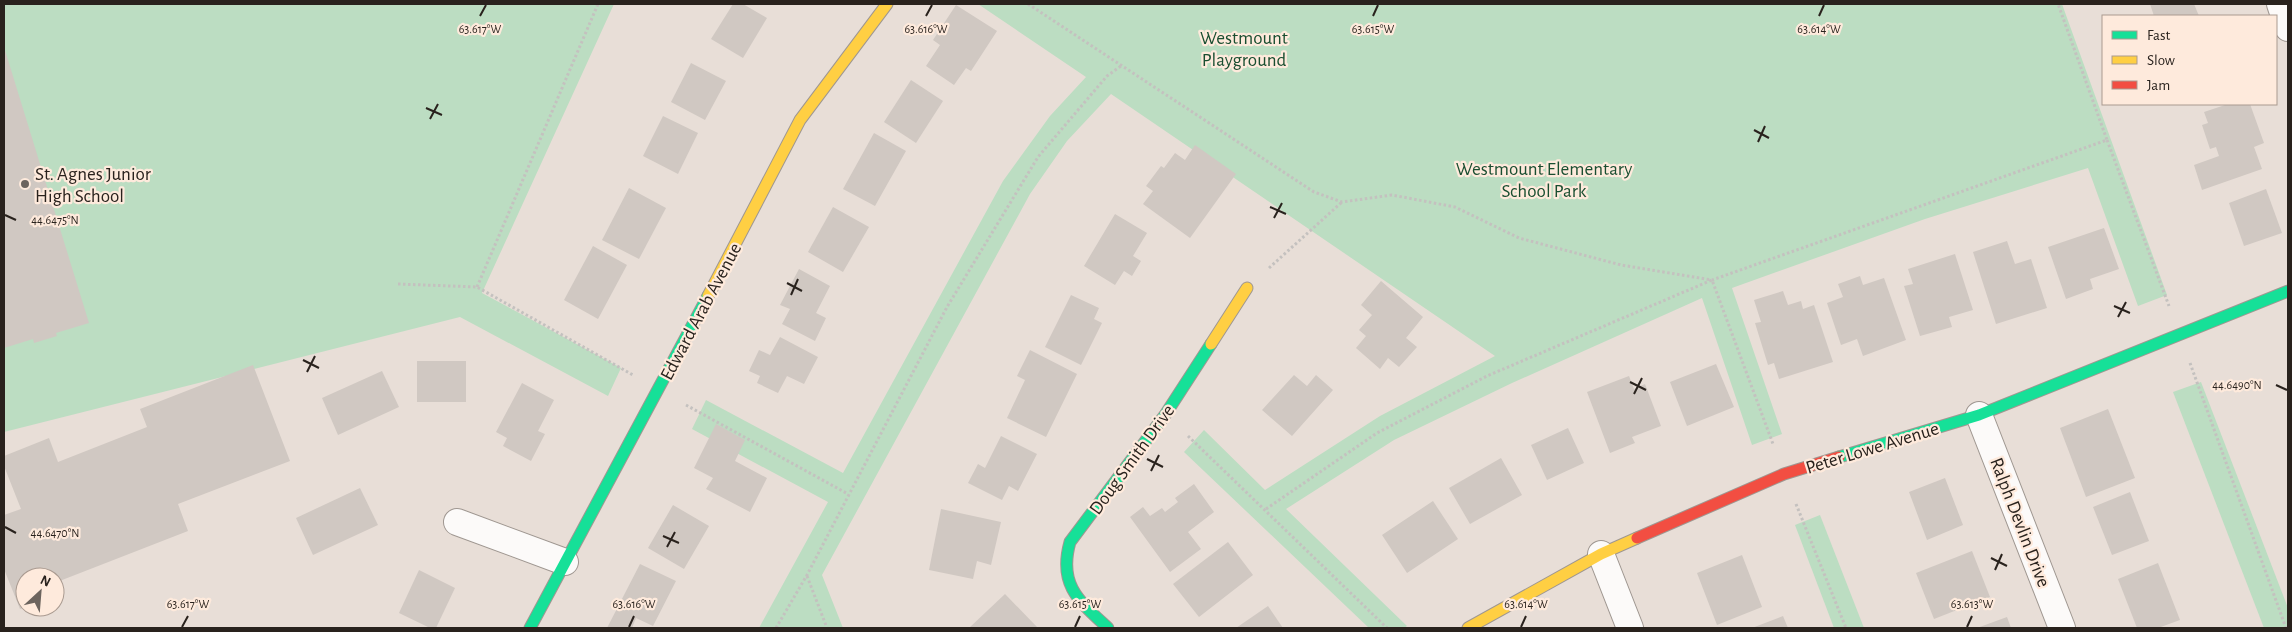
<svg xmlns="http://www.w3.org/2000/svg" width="2292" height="632" viewBox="0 0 2292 632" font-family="'Alegreya Sans',sans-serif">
  <rect width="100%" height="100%" fill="#e8ded7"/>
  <g fill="#bcddc2">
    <polygon points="4,4 614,4 482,293 621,368 608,396 460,317 4,432"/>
    <polygon points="978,4 2062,4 2167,295 2138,306 2088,168 1925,219 1732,288 1782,434 1752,445 1702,298 1512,383 1394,440 1286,509 1407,626 1404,628 1369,628 1184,452 1204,430 1265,490 1380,416 1495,356 1111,94 1067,141 1030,194 822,575 843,628 759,628 828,502 692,429 706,400 843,473 1003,181 1050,116 1086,77"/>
    <polygon points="2201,382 2288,608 2288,628 2264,628 2173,392"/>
    <polygon points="1820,515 1864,628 1834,628 1795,525"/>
  </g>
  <g fill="#d0c8c2">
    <polygon points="733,4 743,4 767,18 743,58 711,39"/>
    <polygon points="2150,4 2194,4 2199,16 2154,16"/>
    <polygon points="956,5 997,31 971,71 966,68 954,85 926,66 940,45 933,40"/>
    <polygon points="4,47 89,323 56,333 57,336 34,343 33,339 4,348"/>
    <polygon points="691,63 726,81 705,120 671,102"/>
    <polygon points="911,80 943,101 916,143 884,122"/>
    <polygon points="2228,104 2250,104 2264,143 2254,147 2262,169 2202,190 2194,165 2219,156 2216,147 2210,149 2202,125 2208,123 2204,112"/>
    <polygon points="663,116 698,133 678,174 643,156"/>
    <polygon points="874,133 906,151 875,206 843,189"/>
    <polygon points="1195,145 1236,174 1190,238 1143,204 1153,191 1146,186 1161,166 1164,168 1175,153 1185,160"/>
    <polygon points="629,188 666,208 639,259 602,240"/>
    <polygon points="2266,189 2282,233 2244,246 2229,203"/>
    <polygon points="833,207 869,227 843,272 808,252"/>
    <polygon points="1115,214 1147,233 1133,256 1141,261 1132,276 1124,271 1115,285 1084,266"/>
    <polygon points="2104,228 2119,269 2090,279 2093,289 2066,299 2048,247"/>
    <polygon points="2007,241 2015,264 2031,259 2047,308 1996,324 1973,252"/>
    <polygon points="593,246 627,265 598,319 564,300"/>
    <polygon points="1955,254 1973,310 1949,317 1952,327 1920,336 1904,286 1913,284 1908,269"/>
    <polygon points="799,269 830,286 816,313 826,318 815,341 782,324 790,309 780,305"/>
    <polygon points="1860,276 1863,285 1884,278 1906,340 1863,356 1857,339 1841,345 1827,303 1843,297 1838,284"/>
    <polygon points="1381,281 1423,317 1406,338 1417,347 1399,367 1388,358 1380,369 1356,348 1366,336 1359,330 1372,315 1361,305"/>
    <polygon points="1783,291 1788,305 1801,301 1803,309 1814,305 1833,362 1779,379 1774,363 1768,365 1755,323 1761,322 1754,300"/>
    <polygon points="1071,295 1099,308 1094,319 1102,323 1081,365 1045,347"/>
    <polygon points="780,337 818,357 804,384 787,376 778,393 757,383 760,376 749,371 759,350 770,355"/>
    <polygon points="1030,350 1077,374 1046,437 1007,418 1025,380 1017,376"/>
    <rect x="417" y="361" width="49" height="41"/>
    <polygon points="1716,364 1734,407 1687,426 1670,382"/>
    <polygon points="253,365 290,461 178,504 188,531 57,582 61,593 55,596 55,577 25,577 25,607 20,609 4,569 4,515 21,509 4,466 4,456 49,438 58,462 147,427 140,409"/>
    <polygon points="382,371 399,407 338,435 322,398"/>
    <polygon points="1294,375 1307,386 1316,375 1333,390 1292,436 1262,410"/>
    <polygon points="1629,376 1634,389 1645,384 1661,426 1632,437 1635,443 1610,453 1587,392"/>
    <polygon points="522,383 554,400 538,431 545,434 531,461 503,446 507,438 496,432"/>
    <polygon points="2108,409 2135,478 2086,497 2060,428"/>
    <polygon points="716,424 745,440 735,461 767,478 750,512 706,489 713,478 694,468"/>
    <polygon points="1568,428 1584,463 1547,480 1531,445"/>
    <polygon points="1001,436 1037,454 1018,491 1009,486 1002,500 968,483 978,464 985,468"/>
    <polygon points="1501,458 1522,495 1470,524 1449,488"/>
    <polygon points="1945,478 1963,525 1927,540 1909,492"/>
    <polygon points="1194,484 1214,512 1188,532 1201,549 1170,572 1130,517 1143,507 1150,516 1162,508 1165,512 1178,502 1175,498"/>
    <polygon points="360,488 378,525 313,555 296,518"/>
    <polygon points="2130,492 2149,541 2112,555 2093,507"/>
    <polygon points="1433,501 1458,539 1407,573 1382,535"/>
    <polygon points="673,505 709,526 684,569 648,548"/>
    <polygon points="941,509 1001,522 991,565 977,561 973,579 929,570"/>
    <polygon points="1228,542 1253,575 1199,617 1173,584"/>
    <polygon points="1972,551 1990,597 1934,619 1916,573"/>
    <polygon points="1742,555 1762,607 1717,625 1697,573"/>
    <polygon points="2158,563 2180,620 2158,628 2137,628 2118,579"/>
    <polygon points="640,564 676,581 653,626 636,618 632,628 607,628"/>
    <polygon points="419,570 455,588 436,628 430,628 399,613"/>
    <polygon points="1005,594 1038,628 969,628"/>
    <polygon points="1268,606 1283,628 1236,628"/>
    <polygon points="1783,616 1788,628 1752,628"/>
    <polygon points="2007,617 2011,628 1977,628"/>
  </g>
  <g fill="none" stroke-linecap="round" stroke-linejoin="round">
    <g stroke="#9f9791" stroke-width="28">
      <g id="street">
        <polyline points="2280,4 2288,28"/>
        <polyline points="1979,415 2062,628"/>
        <polyline points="457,522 565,562"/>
        <polyline points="1601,554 1630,628"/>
      </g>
    </g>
    <g stroke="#9f9791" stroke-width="13">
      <g id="fast">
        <polyline points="1839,457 1979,415 2288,291"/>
        <polyline points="530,628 708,296"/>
        <path d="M1108,628C1079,601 1058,585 1070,542L1165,415L1211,344"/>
      </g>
    </g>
    <g stroke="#9f9791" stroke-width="13">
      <g id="slow">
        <polyline points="708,296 800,120 887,4"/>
        <polyline points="1211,344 1247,288"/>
        <polyline points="1468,628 1601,554 1637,538"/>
      </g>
    </g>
    <g stroke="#9f9791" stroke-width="13">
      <polyline id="jam" points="1637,538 1784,474 1839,457"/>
    </g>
    <g stroke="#c4c1bf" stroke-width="3" stroke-dasharray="2.5 2.5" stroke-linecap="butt">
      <polyline points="1028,4 1314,192 1342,202 1392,195 1455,207 1519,238 1621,265 1712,280 2107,140 2058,4"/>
      <polyline points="2107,140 2169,306"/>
      <polyline points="1269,268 1342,202"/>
      <polyline points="398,284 477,287 633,375"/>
      <polyline points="477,287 598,4"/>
      <polyline points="2190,363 2286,628"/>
      <polyline points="686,405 848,494"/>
      <polyline points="1188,436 1387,628"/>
      <polyline points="1796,504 1846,628"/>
      <polyline points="1266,509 1377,433 1487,376 1712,280 1773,444"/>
      <polyline points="807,576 827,628"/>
      <polyline points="776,628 807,575 947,307 1038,157 1107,76 1121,66"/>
    </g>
    <use href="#street" stroke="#fcfaf9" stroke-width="26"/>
    <use href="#fast" stroke="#16e098" stroke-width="11"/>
    <use href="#slow" stroke="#ffcf43" stroke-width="11"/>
    <use href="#jam" stroke="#f24e42" stroke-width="11"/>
  </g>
  <path fill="none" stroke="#29221d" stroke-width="2" d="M480,16L486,5M926,16L932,5M1373,16L1378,5M1819,16L1824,5M426,108L442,115M430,119L438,104M1754,130L1769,138M1758,142L1765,126M1270,207L1286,214M5,215L16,220M1274,218L1282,203M787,283L802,291M791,295L798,279M2114,306L2130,313M2118,317L2126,302M303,360L319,368M307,372L315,356M1630,382L1646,390M2276,385L2287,390M1634,394L1642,378M1147,459L1163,467M1151,471L1159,455M5,527L16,533M663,536L679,543M667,547L675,532M1991,558L2007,566M1995,570L2002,554M182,627L188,616M629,627L634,616M1075,627L1080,616M1521,627L1526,616M1967,627L1972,616"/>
  <circle fill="#6c645e" stroke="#feeadc" stroke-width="2" cx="25" cy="184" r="5"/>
  <g text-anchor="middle" stroke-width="4.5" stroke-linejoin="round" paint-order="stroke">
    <g font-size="19" fill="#194e30" stroke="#feeadc">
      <text x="1244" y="44">Westmount<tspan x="1244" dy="22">Playground</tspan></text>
      <text x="1544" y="175">Westmount Elementary<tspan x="1544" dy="22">School Park</tspan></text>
    </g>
    <g font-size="19" fill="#29221d" stroke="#feeadc" text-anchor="start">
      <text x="35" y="180">St. Agnes Junior<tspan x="35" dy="22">High School</tspan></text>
    </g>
    <g font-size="19" fill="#29221d" stroke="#feeadc">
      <text transform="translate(700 311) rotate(-62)" y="7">Edward Arab Avenue</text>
      <text transform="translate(1872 447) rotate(-17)" y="7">Peter Lowe Avenue</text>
      <text transform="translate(1131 459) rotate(-54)" y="7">Doug Smith Drive</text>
      <text transform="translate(2021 522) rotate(69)" y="7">Ralph Devlin Drive</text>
    </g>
  </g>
  <g font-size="12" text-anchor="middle" fill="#29221d" stroke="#feeadc" stroke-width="4.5" stroke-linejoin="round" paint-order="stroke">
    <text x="480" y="33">63.617°W</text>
    <text x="926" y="33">63.616°W</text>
    <text x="1373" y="33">63.615°W</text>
    <text x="1819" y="33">63.614°W</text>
    <text x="55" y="224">44.6475°N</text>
    <text x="2237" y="389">44.6490°N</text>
    <text x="55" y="537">44.6470°N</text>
    <text x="188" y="608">63.617°W</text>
    <text x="634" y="608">63.616°W</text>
    <text x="1080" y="608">63.615°W</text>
    <text x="1526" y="608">63.614°W</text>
    <text x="1972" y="608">63.613°W</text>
  </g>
  <rect width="2292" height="632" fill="none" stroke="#29221d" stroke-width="10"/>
  <rect x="2102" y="15" width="175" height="90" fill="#feeadc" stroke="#a99a90"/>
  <rect x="2112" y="31" width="25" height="8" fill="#16e098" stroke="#a99a90"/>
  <text x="2147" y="40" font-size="15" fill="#29221d">Fast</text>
  <rect x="2112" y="56" width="25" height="8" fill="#ffcf43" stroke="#a99a90"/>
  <text x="2147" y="65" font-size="15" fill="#29221d">Slow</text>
  <rect x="2112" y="81" width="25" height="8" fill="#f24e42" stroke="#a99a90"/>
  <text x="2147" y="90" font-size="15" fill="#29221d">Jam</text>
  <g transform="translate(40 592) rotate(26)"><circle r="24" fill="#feeadc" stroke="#a99a90"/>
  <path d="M0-4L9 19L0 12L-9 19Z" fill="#6c645e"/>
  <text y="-8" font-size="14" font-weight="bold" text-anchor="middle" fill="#29221d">N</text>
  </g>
</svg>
